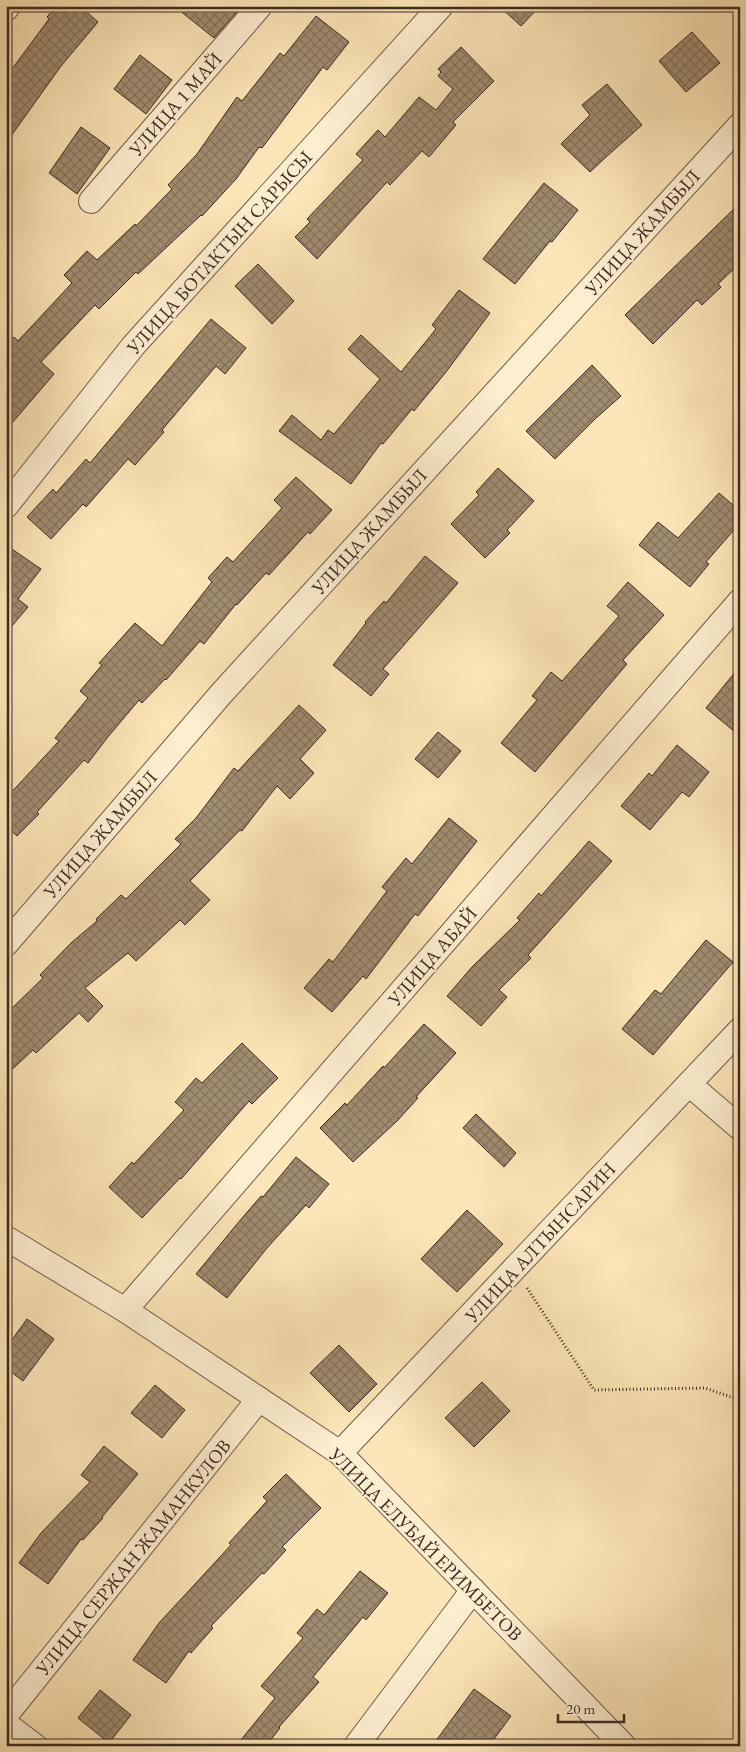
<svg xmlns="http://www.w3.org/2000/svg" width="746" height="1752" viewBox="0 0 746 1752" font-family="'EB Garamond',serif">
  <defs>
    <pattern id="building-cross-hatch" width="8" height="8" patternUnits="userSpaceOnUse" patternTransform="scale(1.25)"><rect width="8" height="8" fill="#a08c70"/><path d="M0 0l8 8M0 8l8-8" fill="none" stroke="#84735c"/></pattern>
  </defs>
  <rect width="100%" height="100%" fill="#fce5b6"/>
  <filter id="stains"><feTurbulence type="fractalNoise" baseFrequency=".004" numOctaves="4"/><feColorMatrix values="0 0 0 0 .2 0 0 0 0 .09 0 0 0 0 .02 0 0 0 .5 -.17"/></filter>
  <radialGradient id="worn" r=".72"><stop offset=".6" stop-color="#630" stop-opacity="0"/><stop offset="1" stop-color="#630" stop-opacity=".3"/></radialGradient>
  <g fill="url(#building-cross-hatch)" stroke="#3d2b24">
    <polygon points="56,6 80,6 98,22 61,66 6,143 6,77 49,19 47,17"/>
    <polygon points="174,6 242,6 214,38"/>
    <polygon points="499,6 540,6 521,26"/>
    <polygon points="316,16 349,42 327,70 323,67 262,148 259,147 236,179 202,216 201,215 138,274 136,272 99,309 95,305 41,362 54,374 6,430 6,346 14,337 18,341 72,283 64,275 87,251 97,260 135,224 136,226 172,189 168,185 197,154 237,97 242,101 280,53 284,56"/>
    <polygon points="692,32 720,63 686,92 659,61"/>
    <polygon points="461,47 494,81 453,122 456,125 429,157 422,151 390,185 387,182 317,259 295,237 310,222 307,219 363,160 356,154 378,130 385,137 419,97 436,110 453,89 438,76 441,72 438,69"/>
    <polygon points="140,55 172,80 146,114 114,89"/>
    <polygon points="607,84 642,125 606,157 590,172 561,144 590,115 582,105"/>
    <polygon points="81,127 110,148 77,194 49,173"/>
    <polygon points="544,183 578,210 552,242 550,241 515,284 483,259"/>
    <polygon points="740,203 740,263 718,284 721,287 702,305 697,300 653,344 625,315"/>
    <polygon points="258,264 294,301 272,324 235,286"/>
    <polygon points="459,290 490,313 446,372 414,411 412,409 383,444 381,443 351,484 279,431 292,415 321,440 328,430 334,434 380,379 348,349 361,335 401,372 436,329 432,325"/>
    <polygon points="211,319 246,348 225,374 216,366 162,430 164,432 135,465 128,459 86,507 83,504 51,539 27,517 53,489 56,493 86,459 90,463"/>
    <polygon points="592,365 621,396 595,419 555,459 526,431"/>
    <polygon points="498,468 534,501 507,530 510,533 485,558 451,524 479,495 476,492"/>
    <polygon points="296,477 332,510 310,534 308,532 269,575 266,573 237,605 236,604 204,644 200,641 166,680 165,679 142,703 139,700 107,738 88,763 84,760 37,812 39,814 17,836 6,826 6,798 59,741 55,738 88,698 80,691 102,665 99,663 135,623 162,646 212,582 208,578 227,557 233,562 282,508 274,500"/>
    <polygon points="719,493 740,511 740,523 706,562 709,564 690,587 639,545 658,522 678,538"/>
    <polygon points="6,545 41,569 18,599 28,607 6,633"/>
    <polygon points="425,556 458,583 383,669 389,674 371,696 333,665 366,623 365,622 384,601 386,603"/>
    <polygon points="628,582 664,615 623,660 627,664 535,772 501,743 537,700 532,696 551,672 562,681 619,616 607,606"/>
    <polygon points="740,666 740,736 706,708"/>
    <polygon points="299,705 326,730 300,759 314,773 290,799 277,786 242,831 240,830 190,881 210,900 185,925 180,920 136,961 128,953 85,988 103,1006 88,1022 79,1013 36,1053 33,1050 6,1075 6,1014 43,978 40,975 71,943 97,921 96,919 121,895 126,899 181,844 175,839 196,818 234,768 238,771"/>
    <polygon points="438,732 461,751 438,778 415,759"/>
    <polygon points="677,745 709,772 689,797 682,792 650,830 621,806 649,773 652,776"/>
    <polygon points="449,818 477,841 418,916 415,914 366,979 363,976 332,1012 304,988 329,959 333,962 387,891 382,887 406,858 412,864"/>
    <polygon points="589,841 612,861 528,955 531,958 499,990 507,997 481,1026 447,996 472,967 520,920 517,918 539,893 541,896"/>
    <polygon points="706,940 733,962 653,1055 622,1029 655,990 661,994"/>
    <polygon points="424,1024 456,1053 416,1097 418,1098 397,1121 353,1162 320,1128 345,1103 347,1105 383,1066 384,1068"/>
    <polygon points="242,1043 278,1078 252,1104 249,1101 181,1179 180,1178 142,1218 109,1187 132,1162 134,1164 184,1110 175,1102 196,1078 202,1083"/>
    <polygon points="476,1114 516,1153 504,1167 463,1128"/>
    <polygon points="296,1157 329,1184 309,1208 306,1205 267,1248 227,1298 196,1274 237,1224 261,1196 263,1197"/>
    <polygon points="467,1210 503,1244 457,1292 421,1259"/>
    <polygon points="27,1319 54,1339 23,1381 6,1368 6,1348"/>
    <polygon points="339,1345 377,1384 349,1412 310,1373"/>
    <polygon points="482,1382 510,1411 474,1447 445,1418"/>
    <polygon points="155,1385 185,1410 162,1438 131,1413"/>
    <polygon points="104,1446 138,1474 102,1517 103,1518 83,1540 81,1539 48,1584 19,1563 41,1533 90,1482 81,1475"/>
    <polygon points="286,1474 321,1508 282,1547 286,1550 264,1574 262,1573 211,1626 213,1628 191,1653 189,1651 166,1683 133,1660 159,1623 231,1545 229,1543 267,1501 263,1497"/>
    <polygon points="360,1571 388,1593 366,1620 363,1617 313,1677 319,1682 279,1727 280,1728 266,1746 236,1746 275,1698 261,1686 303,1638 297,1633 317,1609 324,1615"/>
    <polygon points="474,1689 511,1716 489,1746 432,1746"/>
    <polygon points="100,1690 131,1715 109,1743 78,1718"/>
  </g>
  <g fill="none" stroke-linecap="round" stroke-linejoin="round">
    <g stroke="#6d5a48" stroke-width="26">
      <g id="minor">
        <polyline points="6,9 8,6"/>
        <polyline points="91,201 260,6"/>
        <polyline points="6,506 134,345 441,6"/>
        <polyline points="6,944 221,694 740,125"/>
        <polyline points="689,1084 740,1128"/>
        <polyline points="6,1238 125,1310 340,1453 624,1746"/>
        <polyline points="125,1310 740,601"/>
        <polyline points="340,1453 740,1030"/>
        <polyline points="6,1715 259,1399"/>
        <polyline points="6,1724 35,1746"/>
        <polyline points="356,1746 473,1590"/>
      </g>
    </g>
    <polyline stroke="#3d2b24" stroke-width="3" stroke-dasharray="1 2.5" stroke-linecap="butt" points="527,1288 594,1390 705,1388 740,1400"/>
    <use href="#minor" stroke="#fdeed0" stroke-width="24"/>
  </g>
  <g text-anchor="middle" stroke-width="4" stroke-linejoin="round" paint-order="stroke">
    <g font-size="19" fill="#3d2b24" stroke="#fdeed0">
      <text transform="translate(175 104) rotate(-49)" y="7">УЛИЦА 1 МАЙ</text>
      <text transform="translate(642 232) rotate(-48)" y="7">УЛИЦА ЖАМБЫЛ</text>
      <text transform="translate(219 252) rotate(-48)" y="7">УЛИЦА БОТАКТЫН САРЫСЫ</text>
      <text transform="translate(369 531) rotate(-48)" y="7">УЛИЦА ЖАМБЫЛ</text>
      <text transform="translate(100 834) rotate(-49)" y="7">УЛИЦА ЖАМБЫЛ</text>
      <text transform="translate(432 956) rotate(-49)" y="7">УЛИЦА АБАЙ</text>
      <text transform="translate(540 1242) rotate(-47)" y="7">УЛИЦА АЛТЫНСАРИН</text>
      <text transform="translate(426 1544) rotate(45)" y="7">УЛИЦА ЕЛУБАЙ ЕРИМБЕТОВ</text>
      <text transform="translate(133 1557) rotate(-51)" y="7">УЛИЦА СЕРЖАН ЖАМАНКУЛОВ</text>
    </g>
  </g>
  <rect width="746" height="1752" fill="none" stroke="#fce5b6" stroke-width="25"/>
  <rect x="8" y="8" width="731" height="1737" fill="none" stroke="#3d2b24" stroke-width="2.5"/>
  <rect x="12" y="12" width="721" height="1727" fill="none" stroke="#3d2b24"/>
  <path d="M558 1714v8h66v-8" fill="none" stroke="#3d2b24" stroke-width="2.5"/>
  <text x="566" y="1714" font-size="15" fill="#3d2b24" stroke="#fdeed0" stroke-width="4" paint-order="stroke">20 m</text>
  <rect width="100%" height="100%" filter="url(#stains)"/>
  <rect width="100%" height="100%" fill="url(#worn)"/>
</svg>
